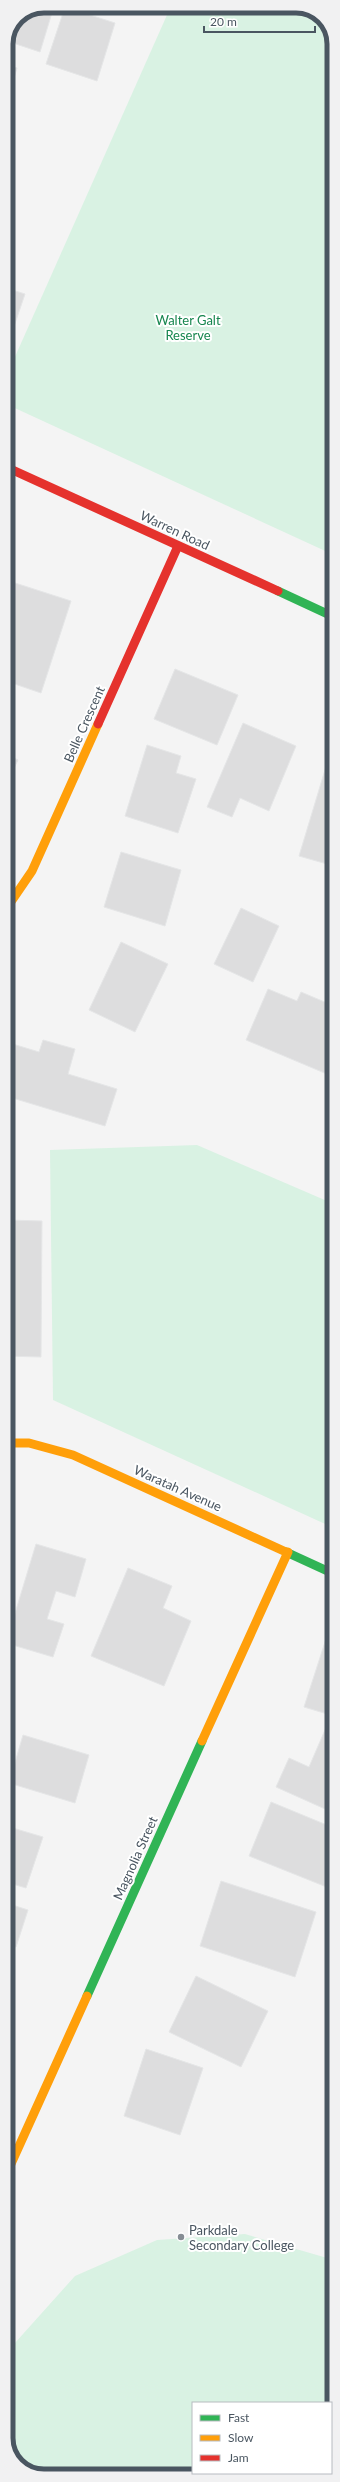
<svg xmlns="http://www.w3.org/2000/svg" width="340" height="2482" viewBox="0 0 340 2482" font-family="Lato,sans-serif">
  <rect width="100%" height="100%" fill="#f4f4f4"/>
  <g fill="#d9f2e3">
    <polygon points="171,6 300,6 323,17 334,40 334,555 6,404 6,377"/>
    <polygon points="197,1145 334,1204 334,1528 53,1400 50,1150"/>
    <polygon points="245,2234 334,2260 334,2438 331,2445 331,2403 193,2403 193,2473 306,2473 300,2476 40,2476 17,2465 6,2442 6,2353 75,2276 157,2240"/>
  </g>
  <g fill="#ddddde" stroke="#e5e6e7">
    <polygon points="44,6 54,6 40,52 7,41 17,17"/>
    <polygon points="65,7 115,23 97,81 46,64"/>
    <polygon points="6,65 17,68 6,104"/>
    <polygon points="6,288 25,294 9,341 6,340"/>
    <polygon points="12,582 71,601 41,693 6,681 6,601"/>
    <polygon points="175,669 238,695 217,745 154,719"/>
    <polygon points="243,723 296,746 269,811 240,798 232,817 207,807"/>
    <polygon points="334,740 334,866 299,856"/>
    <polygon points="147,745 181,756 176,773 196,779 178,833 125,816"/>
    <polygon points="6,754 18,760 6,785"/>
    <polygon points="121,852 181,870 165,926 104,907"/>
    <polygon points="241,908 279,926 253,982 214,964"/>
    <polygon points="121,942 168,964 135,1032 89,1010"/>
    <polygon points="268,989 297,1001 301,992 334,1006 334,1077 246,1040"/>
    <polygon points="43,1040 75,1049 68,1074 117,1089 105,1126 6,1096 6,1042 39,1052"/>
    <polygon points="6,1220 42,1221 41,1357 6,1356"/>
    <polygon points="36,1544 86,1559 75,1597 56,1591 47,1619 64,1624 53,1657 6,1643"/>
    <polygon points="128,1568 172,1586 163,1608 191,1621 164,1686 91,1656"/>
    <polygon points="326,1639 334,1642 334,1716 304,1707"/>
    <polygon points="328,1723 334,1726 334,1813 276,1787 289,1758 309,1767"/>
    <polygon points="23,1735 89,1755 75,1803 9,1783"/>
    <polygon points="271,1802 334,1828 334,1890 249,1856"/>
    <polygon points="6,1826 43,1837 26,1888 6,1882"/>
    <polygon points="221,1881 316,1912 295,1977 200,1946"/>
    <polygon points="6,1903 28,1910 16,1947 6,1944"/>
    <polygon points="196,1976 268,2011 241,2067 169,2032"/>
    <polygon points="146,2049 203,2068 180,2135 124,2116"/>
  </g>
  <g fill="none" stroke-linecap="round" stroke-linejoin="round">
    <g stroke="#30b455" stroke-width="9">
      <polyline points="278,591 334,617"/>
      <polyline points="286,1552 334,1574"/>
      <polyline points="87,1996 202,1741"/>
    </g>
    <g stroke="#ff9f0a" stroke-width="9">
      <polyline points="6,909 32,871 98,724"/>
      <polyline points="6,1443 29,1443 73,1455 286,1552"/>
      <polyline points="202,1741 288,1552"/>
      <polyline points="6,2175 87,1996"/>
    </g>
    <g stroke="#e5322d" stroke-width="9">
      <polyline points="6,467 278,591"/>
      <polyline points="98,724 178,546"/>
    </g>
  </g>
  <circle fill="#868d94" stroke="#fff" stroke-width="1.5" cx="181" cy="2237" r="4"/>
  <g text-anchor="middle" stroke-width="4" stroke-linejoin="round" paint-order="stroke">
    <g font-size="13" fill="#17864f" stroke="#fff">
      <text x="188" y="325">Walter Galt<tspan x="188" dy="15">Reserve</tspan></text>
    </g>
    <g font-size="13" fill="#4a5661" stroke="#fff">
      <text transform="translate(175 530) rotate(25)" y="5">Warren Road</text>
      <text transform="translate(84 724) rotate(-66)" y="5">Belle Crescent</text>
      <text transform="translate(178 1488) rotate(24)" y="5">Waratah Avenue</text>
      <text transform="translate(135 1858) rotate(-66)" y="5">Magnolia Street</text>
    </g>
    <g font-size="13" fill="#4a5661" stroke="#fff" text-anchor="start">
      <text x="189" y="2235">Parkdale<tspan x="189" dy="15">Secondary College</tspan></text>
    </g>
  </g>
  <path d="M0 0H340V2482H0ZM44 13H296A31 31 0 0 1 327 44V2438A31 31 0 0 1 296 2469H44A31 31 0 0 1 13 2438V44A31 31 0 0 1 44 13Z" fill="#f1f1f2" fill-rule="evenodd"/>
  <path fill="none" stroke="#4a5661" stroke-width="5" d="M44 13H296A31 31 0 0 1 327 44V2438A31 31 0 0 1 296 2469H44A31 31 0 0 1 13 2438V44A31 31 0 0 1 44 13Z"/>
  <rect x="192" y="2402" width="140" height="72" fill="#ffffff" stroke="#b7bbc0"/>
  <rect x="200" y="2415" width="20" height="6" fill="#30b455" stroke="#b7bbc0"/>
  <text x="228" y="2422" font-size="12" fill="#4a5661">Fast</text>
  <rect x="200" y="2435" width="20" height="6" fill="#ff9f0a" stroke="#b7bbc0"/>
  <text x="228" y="2442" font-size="12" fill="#4a5661">Slow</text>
  <rect x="200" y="2455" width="20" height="6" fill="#e5322d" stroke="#b7bbc0"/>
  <text x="228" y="2462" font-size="12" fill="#4a5661">Jam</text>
  <path d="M204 26v6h111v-6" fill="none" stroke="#4a5661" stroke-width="2"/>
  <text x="210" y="26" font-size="12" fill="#4a5661" stroke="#ffffff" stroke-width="3" paint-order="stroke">20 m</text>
</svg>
